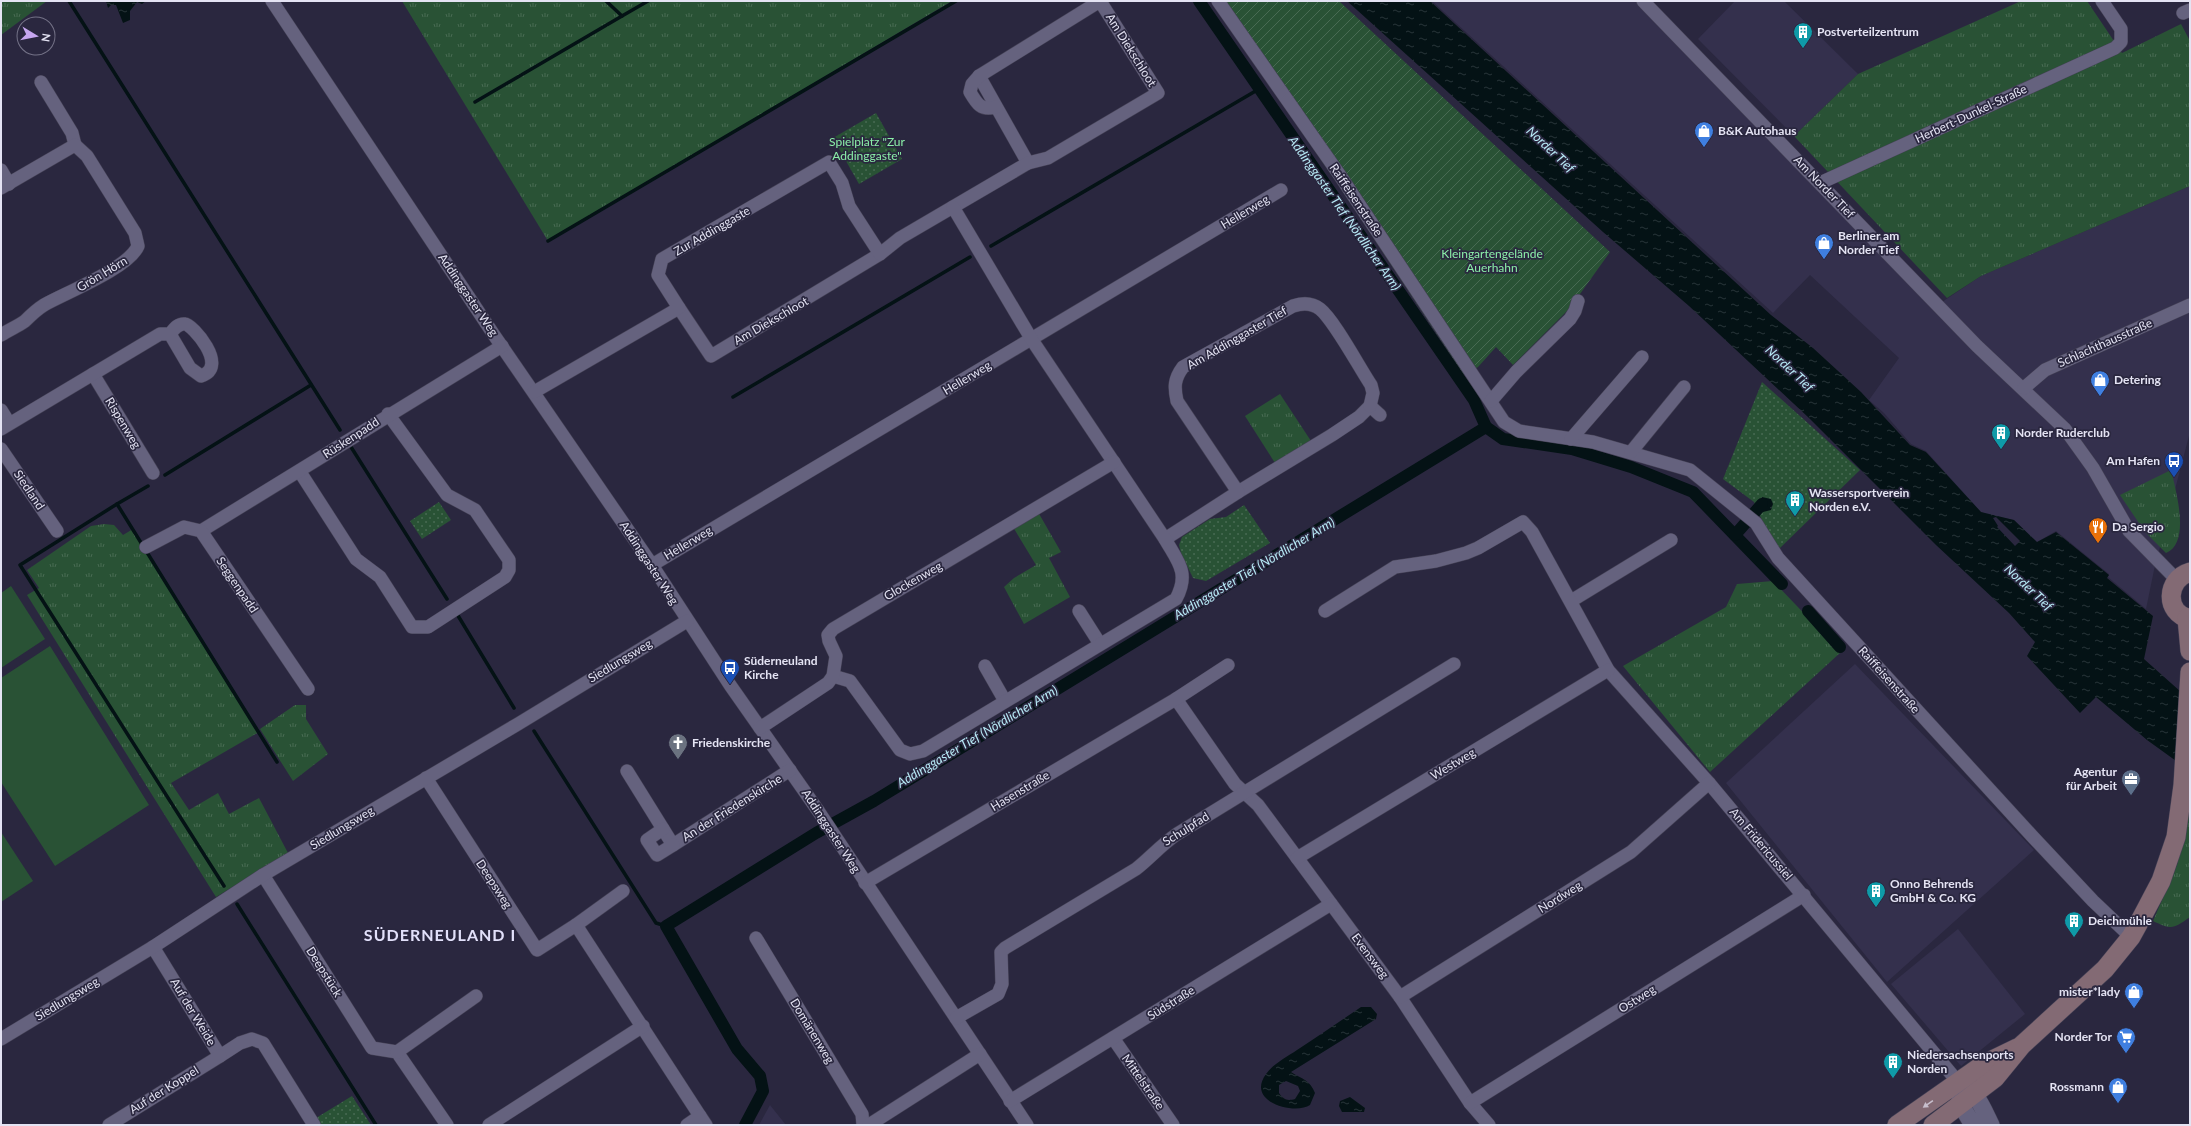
<svg xmlns="http://www.w3.org/2000/svg" width="2191" height="1126" viewBox="0 0 2191 1126" font-family="Lato,sans-serif">
  <defs>
    <pattern id="grass-tufts" width="24" height="20" patternUnits="userSpaceOnUse"><rect width="24" height="20" fill="#295235"/><path d="M3 7l-1-3M5 7V3M7 7l1-3M15 17l-1-3M17 17v-4M19 17l1-3" fill="none" stroke="#486b53"/></pattern>
    <pattern id="park-dots" width="8" height="8" patternUnits="userSpaceOnUse"><rect width="8" height="8" fill="#295235"/><path d="M2 2h.1M6 6h.1" fill="none" stroke="#486b53" stroke-width="1.8" stroke-linecap="round"/></pattern>
    <pattern id="garden-furrows" width="10" height="10" patternUnits="userSpaceOnUse"><rect width="10" height="10" fill="#295235"/><path d="M-1 1l2-2M0 10L10 0M9 11l2-2" fill="none" stroke="#486b53"/></pattern>
    <pattern id="water-ripples" width="26" height="14" patternUnits="userSpaceOnUse"><rect width="26" height="14" fill="#041215"/><path d="M2 4q2-2 4 0t4 0M15 11q2-2 4 0t4 0" fill="none" stroke="#283438"/></pattern>
  </defs>
  <rect width="100%" height="100%" fill="#2a273f"/>
  <g fill="#34304d">
    <polygon points="1432,1 1635,1 1933,308 1981,276 2190,186 2190,432 2154,570 2146,609 2108,577 2109,574 2056,531 2037,542 2014,520 1988,515 1981,512 1926,451 1911,444 1884,413 1869,400 1899,358 1810,275 1773,313"/>
    <polygon points="1735,1 1784,1 1858,74 1794,136 1698,39"/>
    <polygon points="1855,664 2034,850 1887,982 1726,783"/>
    <polygon points="1958,929 2025,1014 1961,1066 1891,984"/>
    <polygon points="770,1105 786,1125 759,1125"/>
  </g>
  <g fill="url(#grass-tufts)">
    <polygon points="1,1 47,1 1,35"/>
    <polygon points="402,1 952,1 548,241"/>
    <polygon points="2021,1 2087,1 2122,53 2181,24 2190,41 2190,186 1981,276 1947,298 1794,136 1858,74"/>
    <polygon points="1280,394 1311,441 1275,463 1245,416"/>
    <path d="M2171,470C2176,491 2191,543 2166,553L2145,532L2120,495Z"/>
    <polygon points="1038,512 1061,552 1049,558 1070,597 1024,624 1004,587 1014,578 1036,565 1013,527"/>
    <polygon points="104,524 114,525 123,535 133,529 259,732 171,783 189,810 218,793 229,814 259,798 288,853 216,897 27,595 39,588 27,570 91,526"/>
    <polygon points="1773,581 1841,652 1710,772 1623,666 1726,607 1737,584"/>
    <polygon points="295,705 306,705 306,719 328,754 293,781 260,729"/>
    <path d="M2190,807V917C2173,929 2172,930 2153,921L2177,865Z"/>
  </g>
  <g fill="url(#park-dots)">
    <polygon points="876,113 902,159 859,184 833,138"/>
    <polygon points="1762,382 1860,470 1780,548 1765,527 1754,502 1723,479"/>
    <polygon points="439,502 451,520 422,539 410,521"/>
    <polygon points="1244,505 1270,543 1206,581 1193,578 1181,553 1179,545 1182,537 1210,519 1226,517"/>
    <polygon points="352,1096 371,1125 321,1125 316,1118"/>
  </g>
  <polygon fill="url(#garden-furrows)" points="1211,1 1339,1 1610,252 1570,308 1513,365 1496,347 1478,367 1464,375 1337,183"/>
  <g fill="#295235">
    <polygon points="11,586 45,639 1,668 1,593"/>
    <polygon points="50,646 149,805 55,866 1,782 1,678"/>
    <polygon points="1,832 33,881 1,902"/>
  </g>
  <g fill="url(#water-ripples)" fill-rule="evenodd">
    <polygon points="106,1 146,1 142,4 137,2 130,11 130,20 123,23 116,5 111,5 108,8"/>
    <polygon points="1347,1 1430,1 1771,315 1813,348 1861,392 1910,445 1926,452 1981,512 2014,520 2037,542 2056,532 2109,575 2107,578 2153,616 2144,659 2190,700 2190,771 2147,740 2096,697 2080,713 2027,656 2035,642 2009,613 1936,545 1809,418 1689,306 1603,232"/>
    <polygon points="1762,497 1771,499 1773,504 1771,510 1763,512 1757,509 1757,504"/>
    <path d="M1361,1007H1371L1377,1014L1376,1019L1291,1072C1302,1079 1310,1080 1315,1093L1310,1105C1296,1115 1245,1103 1266,1074C1274,1063 1287,1057 1297,1050C1319,1036 1340,1021 1361,1007ZM1286,1081L1298,1086L1300,1091L1295,1099C1287,1101 1284,1100 1279,1093V1085Z"/>
    <polygon points="1350,1097 1365,1108 1364,1112 1342,1112 1339,1106 1340,1101"/>
  </g>
  <polygon fill="#2a273f" points="1996,517 2020,541 2015,546 1997,527 1998,526 1993,518"/>
  <g fill="none" stroke-linecap="round" stroke-linejoin="round">
    <g stroke="#041215" stroke-width="3.5">
      <polyline points="69,1 340,430"/>
      <polyline points="606,1 622,16 648,1"/>
      <polyline points="475,102 622,16"/>
      <polyline points="548,241 956,1"/>
      <polyline points="991,246 1259,89"/>
      <polyline points="733,397 970,257"/>
      <polyline points="351,447 447,599"/>
      <polyline points="165,475 311,385"/>
      <polyline points="148,486 117,504 277,762"/>
      <polyline points="117,504 20,565 224,886"/>
      <polyline points="457,614 514,708"/>
      <polyline points="534,731 656,923 666,926"/>
      <polyline points="237,904 376,1125"/>
    </g>
    <g stroke="#041215" stroke-width="12">
      <polyline points="1486,427 1503,439 1572,449 1631,467 1693,492 1782,584"/>
      <polyline points="1735,535 1762,504"/>
      <polyline points="1808,611 1840,647"/>
      <polyline points="745,1125 763,1091 760,1076 737,1049 666,926 816,833 874,801 1486,427 1474,400 1199,1"/>
    </g>
    <g stroke="#454256" stroke-width="14">
      <g id="minor">
        <polyline points="272,1 494,335 652,565 730,685 819,812 1027,1125"/>
        <polyline points="1218,1 1339,174 1504,422 1519,431 1593,442 1690,470 1756,523 1778,558 2032,836 2093,901 2131,937"/>
        <polyline points="1643,1 1977,346 2065,429 2093,468 2129,531 2176,579"/>
        <polyline points="2183,13 2190,10"/>
        <polyline points="979,76 1028,163"/>
        <polyline points="41,82 72,133 75,145"/>
        <polyline points="1,170 9,184"/>
        <polyline points="1820,183 2115,48 2121,42 2121,29 2102,1"/>
        <path d="M1,188L75,145L87,156L135,233L138,246C129,268 65,293 44,305C36,310 31,315 25,321C18,326 9,330 1,335"/>
        <polyline points="679,308 711,356 880,254"/>
        <polyline points="93,374 153,473"/>
        <polyline points="2024,388 2045,370 2190,305"/>
        <path d="M534,392L679,308L658,275L662,259L829,162L842,183L849,206L880,254L900,238L1028,163L1048,158L1158,93L1100,1L979,76L972,84L970,92C977,104 981,111 996,107"/>
        <polyline points="1491,401 1516,372 1570,319 1575,311 1578,301"/>
        <polyline points="1,410 9,423"/>
        <path d="M1,429L160,334H170C174,329 178,323 185,324C192,324 230,367 201,376L190,368L170,334"/>
        <polyline points="1571,439 1642,357"/>
        <polyline points="1,449 57,531"/>
        <polyline points="1631,452 1684,387"/>
        <polyline points="300,472 356,559 380,577 412,627 428,627 505,577 509,570 509,560 475,510 447,495 388,414"/>
        <polyline points="1238,492 1332,435 1359,417 1370,406 1380,415"/>
        <polyline points="201,531 502,346"/>
        <path d="M1165,539L1238,492L1177,401C1174,387 1174,379 1183,367L1293,306C1302,303 1311,302 1320,309C1334,320 1359,367 1371,385L1373,393L1370,406"/>
        <polyline points="146,547 184,527 201,531 308,689"/>
        <polyline points="652,565 1281,190"/>
        <polyline points="1571,601 1671,540"/>
        <polyline points="1079,611 1100,644"/>
        <polyline points="1325,611 1395,567 1436,561 1466,553 1478,548 1523,522 1532,532 1608,670 1709,783 1958,1082"/>
        <polyline points="985,666 1005,701"/>
        <path d="M833,676L850,681L900,750L910,754L923,751L1176,599C1190,573 1178,562 1165,539L1032,340L953,207"/>
        <polyline points="1176,699 1235,784 1258,805 1400,997 1470,1103 1489,1125"/>
        <polyline points="760,728 828,683 833,676 836,656 829,641 828,635 833,629 1114,462"/>
        <polyline points="627,771 673,845 790,770"/>
        <polyline points="426,778 537,950 576,925 700,1116"/>
        <polyline points="663,829 647,840 657,855 673,845"/>
        <polyline points="1297,858 1608,670"/>
        <polyline points="263,875 372,1048 397,1052 447,1125"/>
        <polyline points="865,883 1176,699 1228,665"/>
        <polyline points="576,925 623,891"/>
        <polyline points="756,938 862,1114 863,1125"/>
        <polyline points="153,947 220,1056 240,1043 252,1039 263,1043 314,1125"/>
        <polyline points="1400,997 1631,852 1709,783"/>
        <path d="M956,1018L998,994L1002,984L1001,952L1005,948L1136,869C1150,858 1161,845 1177,834L1454,664"/>
        <polyline points="1113,1038 1173,1125"/>
        <polyline points="1,1039 153,947 263,875 518,724 687,621"/>
        <polyline points="397,1052 476,996"/>
        <polyline points="1010,1101 1331,904"/>
        <polyline points="1470,1103 1804,895"/>
        <polyline points="109,1125 220,1056"/>
        <polyline points="489,1125 643,1026"/>
        <polyline points="687,1125 700,1116 706,1125"/>
        <polyline points="869,1125 980,1054"/>
      </g>
    </g>
    <g stroke="#454256" stroke-width="18">
      <path id="tertiary" d="M1973,1125L1961,1105L1958,1082C1976,1089 1983,1109 1991,1125"/>
    </g>
    <g stroke="#454256" stroke-width="20">
      <g id="secondary">
        <path d="M2190,572C2166,579 2164,613 2190,619"/>
        <polyline points="2187,618 2190,651"/>
        <polyline points="1897,1125 1984,1064 2017,1048"/>
        <polyline points="1933,1125 1995,1078 2022,1045 2105,969 2131,937 2142,917 2161,881 2176,837 2183,785 2190,672"/>
      </g>
    </g>
    <use href="#minor" stroke="#65627e" stroke-width="13"/>
    <use href="#tertiary" stroke="#65627e" stroke-width="17"/>
    <use href="#secondary" stroke="#836a74" stroke-width="19"/>
  </g>
  <defs><path id="oneway-solid" d="M-6-.8H1V-3.2L6.5 0L1 3.2V.8H-6Z"/></defs>
  <use fill="#c7bfcd" href="#oneway-solid" transform="translate(1928 1104) rotate(145)"/>
  <defs>
    <g id="building-pin" transform="scale(1)"><path d="M0 17L-7.5 6A9.5 9.5 0 1 1 7.5 6Z" fill="#0f9aa8" stroke="#2a273f"/><path d="M-4-6H4V6H1V3H-1V6H-4ZM-2.5-4.3h1.7v1.8h-1.7ZM.8-4.3h1.7v1.8H.8ZM-2.5-1h1.7V.8h-1.7ZM.8-1h1.7V.8H.8Z" fill="#fff"/></g>
    <g id="shop-pin" transform="scale(1)"><path d="M0 17L-7.5 6A9.5 9.5 0 1 1 7.5 6Z" fill="#3f7fe0" stroke="#2a273f"/><path d="M-5-2.5h2.3a2.7 3.5 0 0 1 5.4 0H5L5.5 6h-11ZM-1.5-2.5h3a1.5 2.3 0 0 0-3 0Z" fill="#fff"/></g>
    <g id="bus-pin" transform="scale(1)"><path d="M0 17L-7.5 6A9.5 9.5 0 1 1 7.5 6Z" fill="#1a4fb4" stroke="#2a273f"/><path d="M-5-6H5V4H4V6H2V4H-2V6H-4V4H-5ZM-3.5-4V0h7V-4ZM-3.5 1.2v1.5H-2V1.2ZM2 1.2v1.5H3.5V1.2Z" fill="#fff"/></g>
    <g id="restaurant-pin" transform="scale(1)"><path d="M0 17L-7.5 6A9.5 9.5 0 1 1 7.5 6Z" fill="#e8710a" stroke="#2a273f"/><path d="M-5-6h1v4h1v-4h1v4h1v-4h1v5L-1.5 .5V6h-2V.5L-5-1ZM5-6V6H3V1.5H1.5Q1.5-4 5-6Z" fill="#fff"/></g>
    <g id="church-pin" transform="scale(1)"><path d="M0 17L-7.5 6A9.5 9.5 0 1 1 7.5 6Z" fill="#6b7280" stroke="#2a273f"/><path d="M-1.2-6h2.4v3.5h3.3v2.4h-3.3V6h-2.4V-.1h-3.3v-2.4h3.3Z" fill="#fff"/></g>
    <g id="office-pin" transform="scale(1)"><path d="M0 17L-7.5 6A9.5 9.5 0 1 1 7.5 6Z" fill="#5c6f8a" stroke="#2a273f"/><path d="M-6-3h4V-5.5h4V-3h4V5H-6ZM-1-4.5V-3h2v-1.5ZM-6 0V1H6V0Z" fill="#fff"/></g>
    <g id="supermarket-pin" transform="scale(1)"><path d="M0 17L-7.5 6A9.5 9.5 0 1 1 7.5 6Z" fill="#3f7fe0" stroke="#2a273f"/><path d="M-6-5.5h2.5l.6 2H6L4.5 2H-2.5L-4.4-4H-6ZM-1.5 3.2a1.3 1.3 0 1 0 .1 0ZM3 3.2a1.3 1.3 0 1 0 .1 0Z" fill="#fff"/></g>
  </defs>
  <g fill-rule="evenodd">
    <use href="#building-pin" x="1803" y="32"/>
    <use href="#shop-pin" x="1704" y="131"/>
    <use href="#shop-pin" x="1824" y="243"/>
    <use href="#shop-pin" x="2100" y="380"/>
    <use href="#building-pin" x="2001" y="433"/>
    <use href="#bus-pin" x="2174" y="461"/>
    <use href="#building-pin" x="1795" y="500"/>
    <use href="#restaurant-pin" x="2098" y="527"/>
    <use href="#bus-pin" x="730" y="668"/>
    <use href="#church-pin" x="678" y="743"/>
    <use href="#office-pin" x="2131" y="779"/>
    <use href="#building-pin" x="1876" y="891"/>
    <use href="#building-pin" x="2074" y="921"/>
    <use href="#shop-pin" x="2134" y="992"/>
    <use href="#supermarket-pin" x="2126" y="1037"/>
    <use href="#building-pin" x="1893" y="1062"/>
    <use href="#shop-pin" x="2118" y="1087"/>
  </g>
  <g text-anchor="middle" stroke-width="3.5" stroke-linejoin="round" paint-order="stroke">
    <g font-size="12" font-weight="bold" fill="#e4e3f3" stroke="#2a273f" text-anchor="start">
      <text x="1817" y="36">Postverteilzentrum</text>
      <text x="1718" y="135">B&amp;K Autohaus</text>
      <text x="1838" y="240">Berliner am<tspan x="1838" dy="14">Norder Tief</tspan></text>
      <text x="2114" y="384">Detering</text>
      <text x="2015" y="437">Norder Ruderclub</text>
      <text x="2160" y="465" text-anchor="end">Am Hafen</text>
      <text x="1809" y="497">Wassersportverein<tspan x="1809" dy="14">Norden e.V.</tspan></text>
      <text x="2112" y="531">Da Sergio</text>
      <text x="744" y="665">Süderneuland<tspan x="744" dy="14">Kirche</tspan></text>
      <text x="692" y="747">Friedenskirche</text>
      <text x="2117" y="776" text-anchor="end">Agentur<tspan x="2117" dy="14">für Arbeit</tspan></text>
      <text x="1890" y="888">Onno Behrends<tspan x="1890" dy="14">GmbH &amp; Co. KG</tspan></text>
      <text x="2088" y="925">Deichmühle</text>
      <text x="2120" y="996" text-anchor="end">mister*lady</text>
      <text x="2112" y="1041" text-anchor="end">Norder Tor</text>
      <text x="1907" y="1059">Niedersachsenports<tspan x="1907" dy="14">Norden</tspan></text>
      <text x="2104" y="1091" text-anchor="end">Rossmann</text>
    </g>
    <g font-size="12" fill="#e4e3f3" stroke="#2a273f">
      <text transform="translate(1131 50) rotate(58)" y="4">Am Diekschloot</text>
      <text transform="translate(1971 114) rotate(-25)" y="4">Herbert-Dunkel-Straße</text>
      <text transform="translate(1824 187) rotate(46)" y="4">Am Norder Tief</text>
      <text transform="translate(1356 200) rotate(56)" y="4">Raiffeisenstraße</text>
      <text transform="translate(1245 212) rotate(-31)" y="4">Hellerweg</text>
      <text transform="translate(712 231) rotate(-30)" y="4">Zur Addinggaste</text>
      <text transform="translate(102 274) rotate(-31)" y="4">Grön Hörn</text>
      <text transform="translate(468 295) rotate(56)" y="4">Addinggaster Weg</text>
      <text transform="translate(771 321) rotate(-30)" y="4">Am Diekschloot</text>
      <text transform="translate(1237 338) rotate(-30)" y="4">Am Addinggaster Tief</text>
      <text transform="translate(2105 343) rotate(-24)" y="4">Schlachthausstraße</text>
      <text transform="translate(967 378) rotate(-31)" y="4">Hellerweg</text>
      <text transform="translate(123 423) rotate(59)" y="4">Rispenweg</text>
      <text transform="translate(351 438) rotate(-33)" y="4">Rüskenpadd</text>
      <text transform="translate(29 490) rotate(56)" y="4">Siedland</text>
      <text transform="translate(688 543) rotate(-31)" y="4">Hellerweg</text>
      <text transform="translate(649 563) rotate(57)" y="4">Addinggaster Weg</text>
      <text transform="translate(913 581) rotate(-30)" y="4">Glockenweg</text>
      <text transform="translate(237 585) rotate(56)" y="4">Seggenpadd</text>
      <text transform="translate(620 661) rotate(-31)" y="4">Siedlungsweg</text>
      <text transform="translate(1889 680) rotate(48)" y="4">Raiffeisenstraße</text>
      <text transform="translate(1453 764) rotate(-31)" y="4">Westweg</text>
      <text transform="translate(1020 791) rotate(-31)" y="4">Hasenstraße</text>
      <text transform="translate(732 808) rotate(-32)" y="4">An der Friedenskirche</text>
      <text transform="translate(342 828) rotate(-31)" y="4">Siedlungsweg</text>
      <text transform="translate(1186 829) rotate(-32)" y="4">Schulpfad</text>
      <text transform="translate(831 831) rotate(57)" y="4">Addinggaster Weg</text>
      <text transform="translate(1761 844) rotate(50)" y="4">Am Fridericussiel</text>
      <text transform="translate(494 884) rotate(57)" y="4">Deepsweg</text>
      <text transform="translate(1560 897) rotate(-32)" y="4">Nordweg</text>
      <text transform="translate(1370 956) rotate(53)" y="4">Evensweg</text>
      <text transform="translate(324 972) rotate(58)" y="4">Deepstück</text>
      <text transform="translate(67 999) rotate(-31)" y="4">Siedlungsweg</text>
      <text transform="translate(1637 999) rotate(-32)" y="4">Ostweg</text>
      <text transform="translate(1171 1003) rotate(-32)" y="4">Südstraße</text>
      <text transform="translate(193 1012) rotate(59)" y="4">Auf der Weide</text>
      <text transform="translate(812 1031) rotate(59)" y="4">Domänenweg</text>
      <text transform="translate(1143 1082) rotate(55)" y="4">Mittelstraße</text>
      <text transform="translate(164 1090) rotate(-32)" y="4">Auf der Koppel</text>
    </g>
    <g font-size="12" fill="#8befa8" stroke="#2a273f">
      <text x="867" y="146">Spielplatz "Zur<tspan x="867" dy="14">Addinggaste"</tspan></text>
      <text x="1492" y="258">Kleingartengelände<tspan x="1492" dy="14">Auerhahn</tspan></text>
    </g>
    <g font-size="13" font-style="italic" fill="#b8ebf7" stroke="#2a273f">
      <text transform="translate(1551 149) rotate(43)" y="5">Norder Tief</text>
      <text transform="translate(1345 213) rotate(55)" y="5">Addinggaster Tief (Nördlicher Arm)</text>
      <text transform="translate(1790 368) rotate(43)" y="5">Norder Tief</text>
      <text transform="translate(1254 568) rotate(-31)" y="5">Addinggaster Tief (Nördlicher Arm)</text>
      <text transform="translate(2029 587) rotate(43)" y="5">Norder Tief</text>
      <text transform="translate(977 736) rotate(-31)" y="5">Addinggaster Tief (Nördlicher Arm)</text>
    </g>
    <g font-size="16" font-weight="bold" letter-spacing="1" fill="#e2e0fa" stroke="#2a273f">
      <text x="440" y="941">SÜDERNEULAND I</text>
    </g>
  </g>
  <rect width="2191" height="1126" fill="none" stroke="#e4e3f3" stroke-width="4"/>
  <g transform="translate(36 36) rotate(100)"><circle r="19" fill="#2a273f" stroke="#747287"/>
  <path d="M0-3L7 15L0 10L-7 15Z" fill="#c6a6f0"/>
  <text y="-6" font-size="11" font-weight="bold" text-anchor="middle" fill="#e4e3f3">N</text>
  </g>
</svg>
